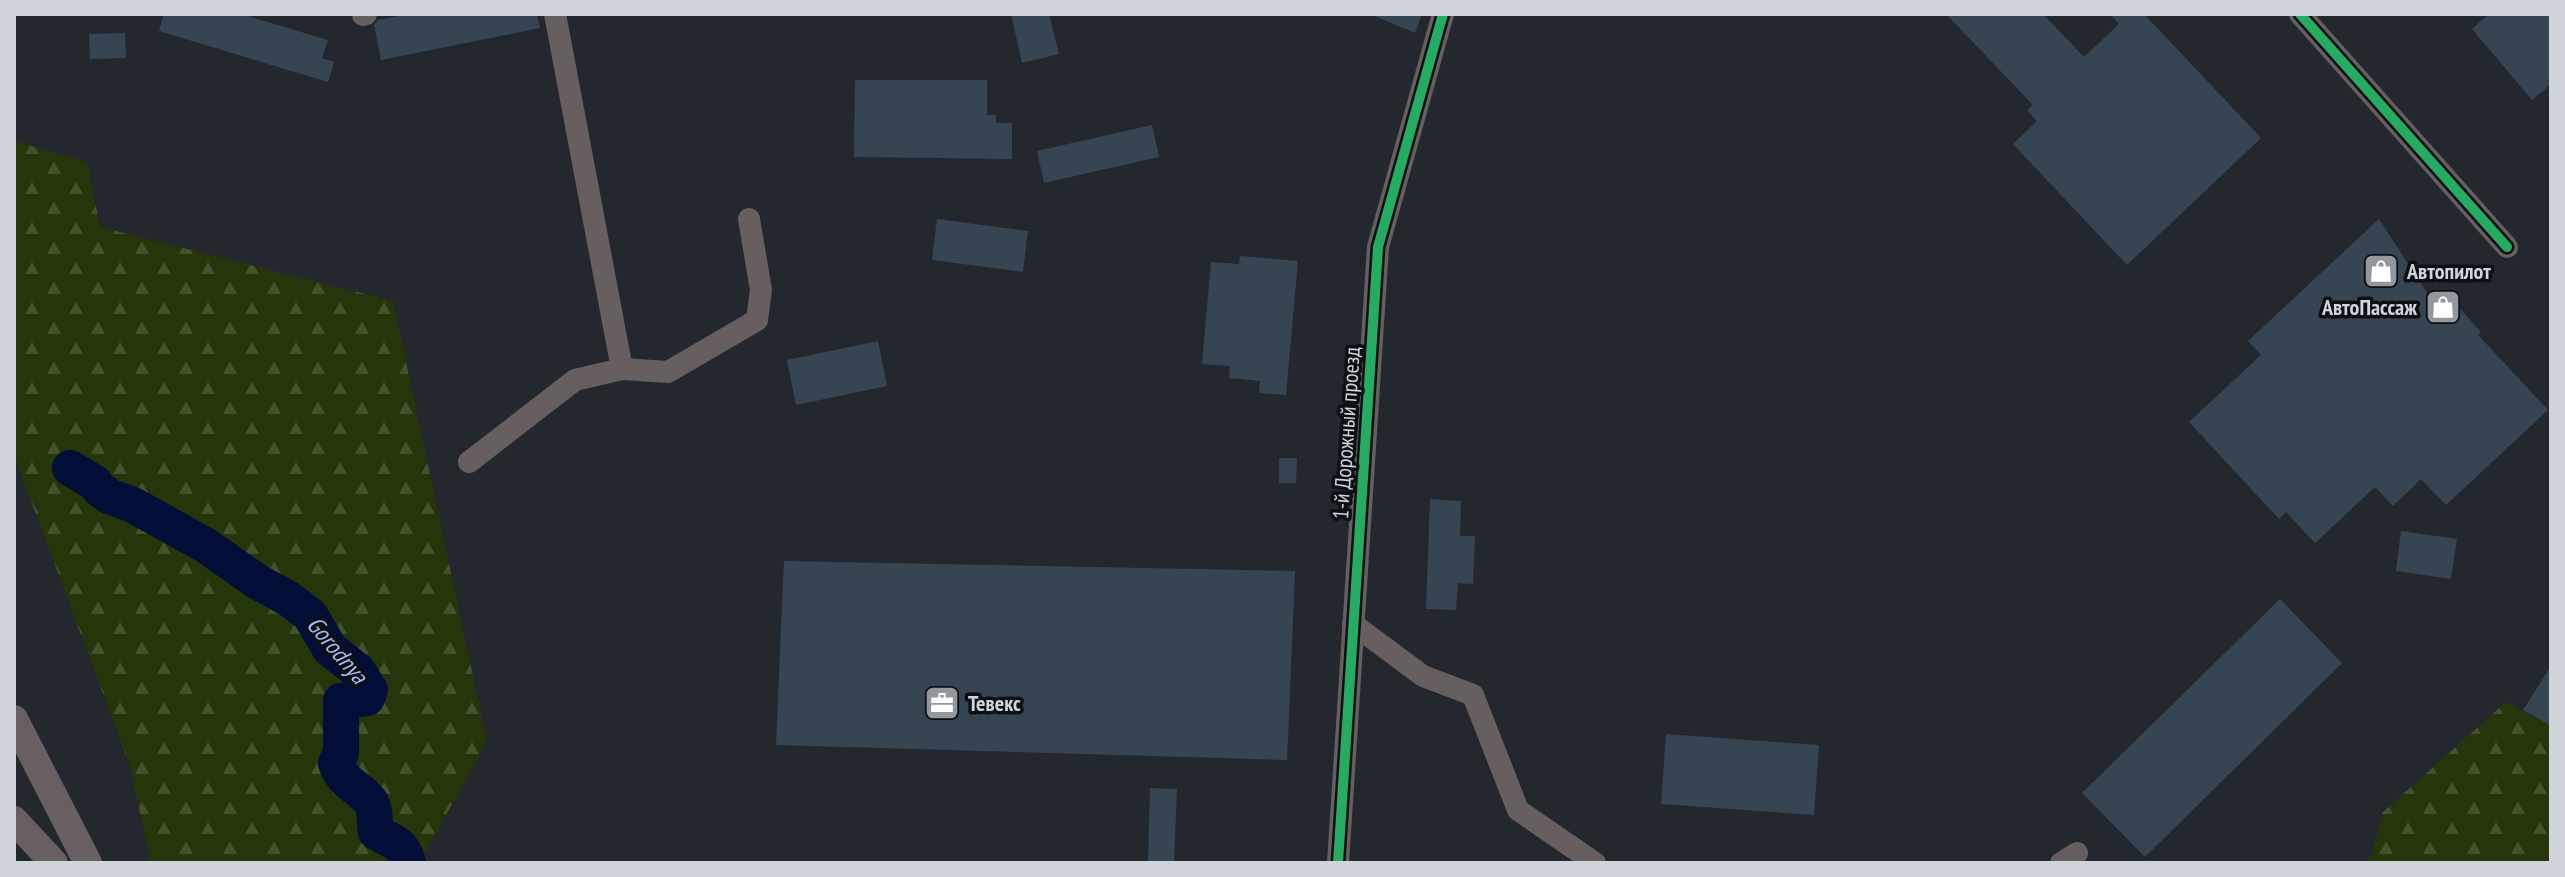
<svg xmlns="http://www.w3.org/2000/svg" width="2565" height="877" viewBox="0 0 2565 877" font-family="'PT Sans Narrow',sans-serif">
  <defs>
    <pattern id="forest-firs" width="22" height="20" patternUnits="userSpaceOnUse" patternTransform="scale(2)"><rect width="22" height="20" fill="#26360b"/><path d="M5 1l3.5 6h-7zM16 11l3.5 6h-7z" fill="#44522e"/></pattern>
  </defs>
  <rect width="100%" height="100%" fill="#23282e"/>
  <g fill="url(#forest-firs)">
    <polygon points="14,141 87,162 100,227 393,301 487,742 419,863 151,863 129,763 18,466 14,448"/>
    <polygon points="2506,702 2551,726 2551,863 2363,863 2373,853 2382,813"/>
  </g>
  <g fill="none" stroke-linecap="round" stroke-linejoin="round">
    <path stroke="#030e38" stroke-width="36" d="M70,468L95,483L99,489L109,496L133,505L205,545L258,582L289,599L310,615L330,649L358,671L370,690L367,698L341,701V753L336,763C343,784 358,786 370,801C376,810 374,822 376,832C393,843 402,841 408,863"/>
  </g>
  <g fill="#374553">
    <polygon points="164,14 241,14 328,40 322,58 334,62 328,82 159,31"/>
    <polygon points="410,14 537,14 540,28 381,60 374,25 378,20"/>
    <polygon points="1011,14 1049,14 1059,54 1022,63"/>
    <polygon points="1370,14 1422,14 1415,33"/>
    <polygon points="1946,14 2043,14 2084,57 2119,24 2110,14 2144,14 2261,138 2127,265 2013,144 2037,121 2027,110 2033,105"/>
    <polygon points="2489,14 2551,14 2551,84 2532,100 2472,29"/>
    <polygon points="125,33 126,58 90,59 89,34"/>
    <polygon points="855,80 987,80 987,115 996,115 996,123 1012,123 1012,159 854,157"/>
    <polygon points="1152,125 1159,157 1044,183 1037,151"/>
    <polygon points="937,219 1028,231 1023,272 932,260"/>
    <polygon points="2379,219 2428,294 2444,297 2455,303 2481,332 2478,335 2548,410 2446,505 2421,479 2393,506 2375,487 2315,543 2286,512 2279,519 2189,422 2261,355 2248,341"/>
    <polygon points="1240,256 1298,261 1286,395 1259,393 1260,381 1229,378 1230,366 1202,364 1211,262 1239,264"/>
    <polygon points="878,341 887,386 796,405 787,360"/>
    <polygon points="1279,458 1297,458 1296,483 1279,483"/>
    <polygon points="1430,499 1461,501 1460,536 1475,536 1473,584 1458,583 1456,610 1426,609"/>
    <polygon points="2401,531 2457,539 2451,579 2396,571"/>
    <polygon points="784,561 1295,571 1287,760 776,745"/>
    <polygon points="2280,599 2342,663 2145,857 2082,793"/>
    <polygon points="2551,666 2551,726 2523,710"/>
    <polygon points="1666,734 1819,745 1814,815 1661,804"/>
    <polygon points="1150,788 1177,789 1174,863 1148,863"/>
  </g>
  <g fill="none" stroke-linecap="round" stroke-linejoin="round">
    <g stroke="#675e60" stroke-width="22">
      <polyline points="2300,14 2507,247"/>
      <polyline points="363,15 366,14"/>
      <polyline points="622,369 668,372 757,320 761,290 749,219"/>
      <polyline points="469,462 575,380 622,369 555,14"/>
      <polyline points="1353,624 1423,676 1473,695 1518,810 1595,863"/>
      <polyline points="1338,863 1378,247 1443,14"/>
      <polyline points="2061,863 2077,853"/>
    </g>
    <g stroke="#675f61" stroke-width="28">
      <polyline points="14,719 88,863"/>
      <polyline points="14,820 54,863"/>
    </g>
    <g stroke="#0c1015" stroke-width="15">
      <g id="cycleway">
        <polyline points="2300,14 2507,247"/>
        <polyline points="1338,863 1378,247 1443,14"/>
      </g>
    </g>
    <use href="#cycleway" stroke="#26ab63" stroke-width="10"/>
  </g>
  <defs>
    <g id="shop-square" transform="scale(1.8)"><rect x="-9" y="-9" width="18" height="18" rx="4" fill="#93989f" stroke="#0c1015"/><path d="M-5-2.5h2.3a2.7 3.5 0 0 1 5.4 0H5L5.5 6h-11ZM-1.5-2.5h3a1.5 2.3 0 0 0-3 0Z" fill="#fff"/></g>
    <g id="office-square" transform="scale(1.8)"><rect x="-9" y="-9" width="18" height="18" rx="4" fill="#93989f" stroke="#0c1015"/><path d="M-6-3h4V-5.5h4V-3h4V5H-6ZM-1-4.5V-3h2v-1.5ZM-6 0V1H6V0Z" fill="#fff"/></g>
  </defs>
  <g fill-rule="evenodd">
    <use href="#shop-square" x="2381" y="271"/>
    <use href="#shop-square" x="2443" y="307"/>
    <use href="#office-square" x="942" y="703"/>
  </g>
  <g text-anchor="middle" stroke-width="7" stroke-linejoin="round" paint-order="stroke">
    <g font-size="22" font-weight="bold" fill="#d0d5dc" stroke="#0c1015" text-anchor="start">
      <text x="2407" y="279">Автопилот</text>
      <text x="2417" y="315" text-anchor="end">АвтоПассаж</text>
      <text x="968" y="711">Тевекс</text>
    </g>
    <g font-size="22" fill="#d0d5dc" stroke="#0c1015">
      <text transform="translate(1346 433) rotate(-86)" y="8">1-й Дорожный проезд</text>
    </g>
    <g font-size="24" font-style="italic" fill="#9dc0f8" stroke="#0c1015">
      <text transform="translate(337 650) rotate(50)" y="8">Gorodnya</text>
    </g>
  </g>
  <rect width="2565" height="877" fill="none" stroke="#d0d5dc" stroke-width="32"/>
</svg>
